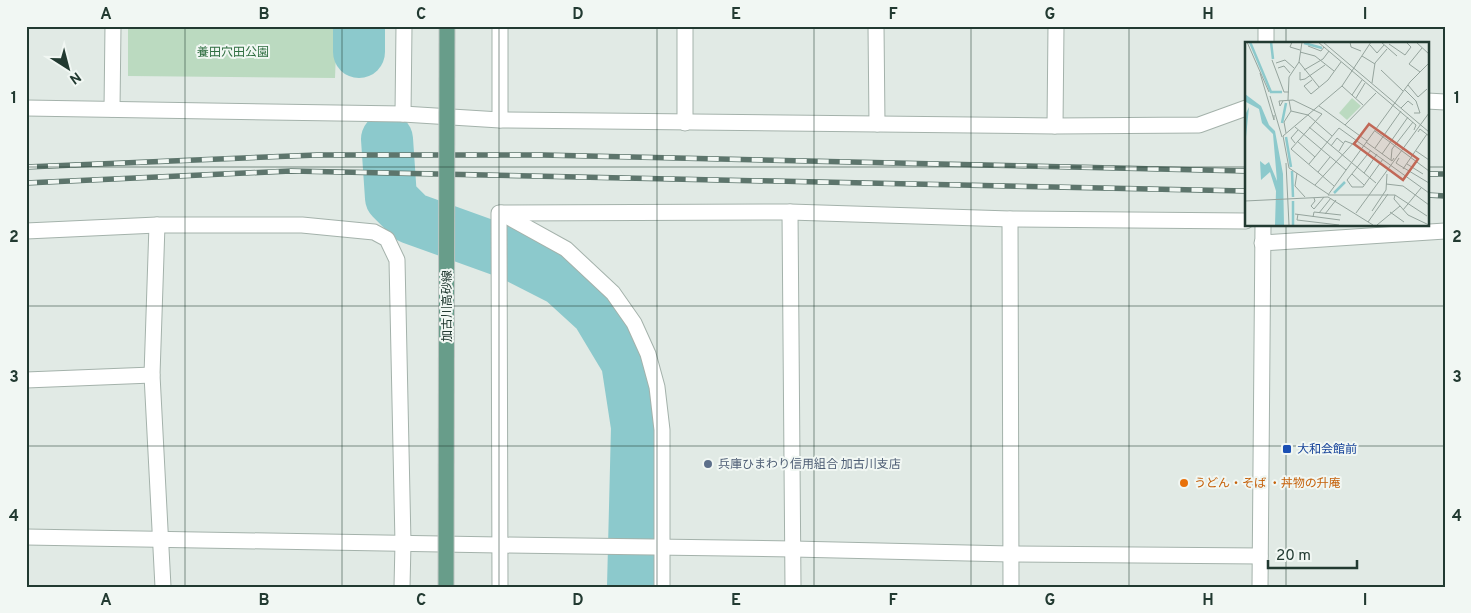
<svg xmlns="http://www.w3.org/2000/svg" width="1471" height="613" viewBox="0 0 1471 613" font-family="Overpass,'Noto Sans JP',sans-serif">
  <rect width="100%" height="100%" fill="#e1eae5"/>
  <polygon fill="#bbdac0" points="128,26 337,26 335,78 128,76"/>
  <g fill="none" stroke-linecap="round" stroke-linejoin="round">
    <g stroke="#8cc9cc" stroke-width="52">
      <polyline points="359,52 359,26"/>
      <polyline points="387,139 391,198 411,218 511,254 562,280 597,312 627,362 637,427 633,587"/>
    </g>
    <g stroke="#a4b2ab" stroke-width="17">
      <g id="minor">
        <polyline points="500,26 500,120"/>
        <polyline points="876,26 877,124"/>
        <polyline points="1427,101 1445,102"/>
        <polyline points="112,109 113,26"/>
        <polyline points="403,114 404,26"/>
        <polyline points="685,123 685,26"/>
        <polyline points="1055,126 1056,26"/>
        <polyline points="790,212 793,587"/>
        <polyline points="501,213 566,249 613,293 634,323 648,354 657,387 662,430 662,587"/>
        <polyline points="1010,219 1011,587"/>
        <polyline points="157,225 152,375 163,587"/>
        <polyline points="26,231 157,225 302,225 374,232 387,239 397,260 403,543 402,587"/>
        <polyline points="26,380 152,375"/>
        <polyline points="500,587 499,213 790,212 1010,219 1246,221"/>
      </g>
    </g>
    <g stroke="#a4b2ab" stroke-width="17">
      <g id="tertiary">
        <polyline points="1266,44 1266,26"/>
        <polyline points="26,108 403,114 500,120 1055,126 1199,125 1246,108"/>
        <polyline points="1262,243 1445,231"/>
        <polyline points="26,537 499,545 793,549 1011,554 1260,556"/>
        <polyline points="1260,587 1263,225"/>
      </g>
    </g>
    <use href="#minor" stroke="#fff" stroke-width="15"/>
    <use href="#tertiary" stroke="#fff" stroke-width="15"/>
    <g stroke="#5d756c" stroke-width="5.5">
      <g id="rail">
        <polyline points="26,167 317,155 543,155 1246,171"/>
        <polyline points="1427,174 1445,174"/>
        <polyline points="26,183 291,171 1246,191"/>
        <polyline points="1427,195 1445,196"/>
      </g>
    </g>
    <use href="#rail" stroke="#f1f7f3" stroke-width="4" stroke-dasharray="11" stroke-linecap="butt"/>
    <g stroke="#bdc4c1" stroke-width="17" stroke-linecap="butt">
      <polyline id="primary-bridge" points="446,587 447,26"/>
    </g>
    <use href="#primary-bridge" stroke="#689d8a" stroke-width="15"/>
  </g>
  <path fill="none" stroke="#223a31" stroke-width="1" stroke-opacity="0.55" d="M185,26V587M342,26V587M499,26V587M657,26V587M814,26V587M971,26V587M1129,26V587M1286,26V44M26,167H1246M1427,167H1445M1286,225V587M26,306H1445M26,446H1445"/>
  <rect fill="#1a4fb4" stroke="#f1f7f3" stroke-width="2" x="1282" y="444" width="10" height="10" rx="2.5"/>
  <circle fill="#5c6f8a" stroke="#f1f7f3" stroke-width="2" cx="708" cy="464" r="5"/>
  <circle fill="#e8710a" stroke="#f1f7f3" stroke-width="2" cx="1184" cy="483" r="5"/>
  <g text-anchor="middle" stroke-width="4" stroke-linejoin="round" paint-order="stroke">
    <g font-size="12" fill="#2f6e41" stroke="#f1f7f3">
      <text x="233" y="56">養田穴田公園</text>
    </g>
    <g font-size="12" fill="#223a31" stroke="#f1f7f3">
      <text transform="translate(447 306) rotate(-90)" y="4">加古川高砂線</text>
    </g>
    <g font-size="12" fill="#164399" stroke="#f1f7f3" text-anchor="start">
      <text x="1297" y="453">大和会館前</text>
    </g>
    <g font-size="12" fill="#4e5e75" stroke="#f1f7f3" text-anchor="start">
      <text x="718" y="468">兵庫ひまわり信用組合 加古川支店</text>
    </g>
    <g font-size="12" fill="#c56008" stroke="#f1f7f3" text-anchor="start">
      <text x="1194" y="487">うどん・そば ・丼物の升庵</text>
    </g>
  </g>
  <g transform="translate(1245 42)">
    <rect width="184" height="184" fill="#e1eae5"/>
    <path d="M107,56L116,64L102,78L94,71Z" fill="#bbdac0"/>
    <path d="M0,52L16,64L24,83L30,89L38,132L39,183H30L31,149L25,130L16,138L15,119L20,123L24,120L32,139L28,92L17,81L14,67L1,60V71L4,65L0,105Z" fill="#8cc9cc"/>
    <path fill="none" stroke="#8cc9cc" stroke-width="2.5" d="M5,0L26,50H37M26,0L28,17M59,1L77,6M37,81L41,61M41,95L46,125M47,129L48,155M89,151L100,140M48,159V183"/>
    <path fill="none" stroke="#95a49d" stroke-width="1" d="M2,0L24,50M47,0L45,5L55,8M73,0L171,83L169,88M78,0L184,90M105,0L106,5L116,9M136,0L152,14M171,0L184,12M144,2L160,13L166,5L161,0M125,3L132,11L139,3M63,4L76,9L79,5M55,10L70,14L89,29M117,14L130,22M27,18L39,50H44M54,20L74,45M31,21L40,18L49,26M33,26L39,24L45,31M59,28L78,17L84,9M136,28L158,49M55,30V38L60,37L80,23M175,30L164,22L177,6M15,31L29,78V73M67,38L59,44L66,52L83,38L96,20M127,41L130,21L142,7M163,43L173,55L182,47M97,44L118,63M159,47L171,59L175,71H169M107,53L117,38M25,54L37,95M111,56L120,41M43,58L44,35L54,20L57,0M44,58L46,69L63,73L87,94M38,59L35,64L34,59L48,58L77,72L46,107L89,144M74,64L122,99M156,66L163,59L168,63M100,83L131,51M50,85L101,128M64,85L131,141M130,89L184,129M173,90L175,87L184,94M41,91L39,80L46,69M52,99L70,115M121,100L147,119L149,116M50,101L46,96L53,88M86,104L92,96L98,101M130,106L156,69M126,108L102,138L107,145H118L138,117M94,109L100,99L108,102M171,109L184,118M137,112L163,75M154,116L151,121L154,123L184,141M146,118L147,107L168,80M41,121L44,183M64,122L94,86L184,151M162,122L178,132M158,127L182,92M73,130L85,115M52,131L50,144L60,155M119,131L132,112M107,132L119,143M141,142L158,144L184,163M70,143L111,98M83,152L44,126L38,94L97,44L126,0M150,153L149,157L163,173L184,183M69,156L70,159L66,164L69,167L79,155M0,159L83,155L128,183M158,168L176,146M127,169L141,148L142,132M145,170L159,180M74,171L86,156M111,171L184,71M50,172L95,178M53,172L52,178L94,183M80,172L91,158M182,174L150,153H83L165,40L184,21M68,175L69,170L96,173M123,180L143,152M132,183L155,164"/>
    <path fill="#c16857" fill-opacity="0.15" stroke="#c16857" stroke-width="2.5" d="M124,82L173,117L158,138L109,102Z"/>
    <rect width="184" height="184" fill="none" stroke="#223a31" stroke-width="2.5"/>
  </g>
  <rect width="1471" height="613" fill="none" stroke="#f1f7f3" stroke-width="55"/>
  <g transform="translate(68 68) rotate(144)" stroke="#f1f7f3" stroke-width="4" paint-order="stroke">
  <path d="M0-4L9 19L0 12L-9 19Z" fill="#223a31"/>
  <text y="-8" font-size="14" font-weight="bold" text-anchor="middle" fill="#223a31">N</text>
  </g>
  <path d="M1268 560v8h89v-8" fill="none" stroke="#223a31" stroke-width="2.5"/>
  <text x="1276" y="560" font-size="15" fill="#223a31" stroke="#f1f7f3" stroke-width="4" paint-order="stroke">20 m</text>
  <rect x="28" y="28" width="1416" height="558" fill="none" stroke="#223a31" stroke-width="2"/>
  <g font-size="16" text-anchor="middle" font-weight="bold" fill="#223a31">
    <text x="106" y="19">A</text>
    <text x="264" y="19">B</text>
    <text x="421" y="19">C</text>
    <text x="578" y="19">D</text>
    <text x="736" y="19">E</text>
    <text x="893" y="19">F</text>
    <text x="1050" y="19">G</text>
    <text x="1208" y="19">H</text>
    <text x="1365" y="19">I</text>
    <text x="14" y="103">1</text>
    <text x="1457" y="103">1</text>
    <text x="14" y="242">2</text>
    <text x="1457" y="242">2</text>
    <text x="14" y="382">3</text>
    <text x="1457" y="382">3</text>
    <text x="14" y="521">4</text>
    <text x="1457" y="521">4</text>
    <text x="106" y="605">A</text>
    <text x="264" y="605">B</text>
    <text x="421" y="605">C</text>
    <text x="578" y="605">D</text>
    <text x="736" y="605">E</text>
    <text x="893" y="605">F</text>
    <text x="1050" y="605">G</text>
    <text x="1208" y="605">H</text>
    <text x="1365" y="605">I</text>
  </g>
</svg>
